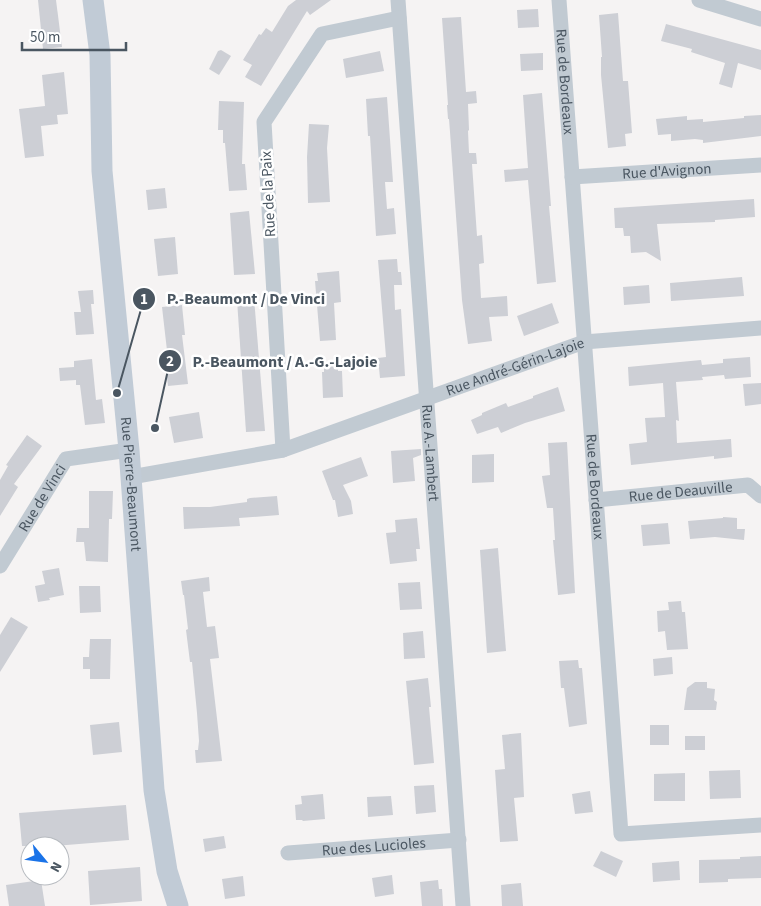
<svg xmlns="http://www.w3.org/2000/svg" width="761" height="906" viewBox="0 0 761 906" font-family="'Source Sans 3',sans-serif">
  <rect width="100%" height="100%" fill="#f5f3f3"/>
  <g fill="#cdcfd5">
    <polygon points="38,0 56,0 62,47 43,49"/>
    <polygon points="296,0 331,0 310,15 307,11 261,86 245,77 252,65 243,60 259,34 261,35 266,28 272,32 288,6"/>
    <polygon points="538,9 539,27 518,28 517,10"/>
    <polygon points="618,13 623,81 628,81 632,133 625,134 626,146 608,148 601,75 601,57 602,57 599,15"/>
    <polygon points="461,17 466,92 476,91 477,103 468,104 469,130 468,131 469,153 476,153 477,164 472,164 477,236 482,235 484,263 479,264 481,298 507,296 508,316 489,317 492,341 468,344 462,300 450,132 449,119 448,119 447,105 448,105 442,18"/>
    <polygon points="666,24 761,50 761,70 738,63 732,88 719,84 725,63 691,52 692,49 661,41"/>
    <polygon points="221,50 231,56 219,75 209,69 218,51"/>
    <polygon points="380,51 384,71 346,78 343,59"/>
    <polygon points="543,53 543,70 521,71 520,54"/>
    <polygon points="64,72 68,114 57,115 58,124 41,126 44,156 25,158 19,109 45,106 42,75"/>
    <polygon points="542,93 551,206 549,206 556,282 537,284 528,180 505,182 504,170 528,168 523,95"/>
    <polygon points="387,97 393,182 385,182 387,209 394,208 396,234 376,236 370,136 368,136 366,99"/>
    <polygon points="219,101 244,102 242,164 245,164 247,190 229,191 225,143 223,143 223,130 218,130"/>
    <polygon points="761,115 761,136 703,143 703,140 695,139 671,141 671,134 658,135 656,119 687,116 687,120 703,119 703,122 744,118 744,116"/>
    <polygon points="309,124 329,125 327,148 330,202 308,203 307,157"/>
    <polygon points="165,188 167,208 148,210 146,190"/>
    <polygon points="754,199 755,217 715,220 715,222 657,224 661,261 646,252 631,253 630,236 624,236 623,228 615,228 614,208"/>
    <polygon points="249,211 255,274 234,275 230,213"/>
    <polygon points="175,237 178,274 158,276 154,239"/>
    <polygon points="397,259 398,272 401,272 402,285 394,285 395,310 401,309 405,376 380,378 378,358 386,357 378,260"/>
    <polygon points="339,271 341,302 334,303 336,340 320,341 315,281 318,281 317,273"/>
    <polygon points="742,277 744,296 671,301 670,283"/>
    <polygon points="649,285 650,303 624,305 623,287"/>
    <polygon points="93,290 94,304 91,304 94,334 76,335 74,312 81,312 78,291"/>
    <polygon points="254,298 265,431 246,432 237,300"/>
    <polygon points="552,303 559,323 524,336 517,316"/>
    <polygon points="182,305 185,335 182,335 188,384 168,386 166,369 169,368 162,307"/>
    <polygon points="750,357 751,377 725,379 724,375 702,377 703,380 676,382 679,421 676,420 677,443 731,439 732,457 714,459 714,456 631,465 629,444 647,442 645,418 665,417 663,383 629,386 628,367 701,360 702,365 723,363 723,359"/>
    <polygon points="92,359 96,400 102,399 105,423 85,425 80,385 76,385 76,380 60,381 59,368 74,367 74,361"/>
    <polygon points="338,362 338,371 342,371 343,397 323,398 322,372 324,372 324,363"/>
    <polygon points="761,383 761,404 745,406 743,384"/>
    <polygon points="558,387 565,411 525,423 501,433 498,427 477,434 471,420 482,415 482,413 506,403 508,407 533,398 533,396"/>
    <polygon points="199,412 203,438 174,443 169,417"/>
    <polygon points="27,435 42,446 14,484 18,487 0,516 0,480 8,466 6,465"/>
    <polygon points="567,442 575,593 558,595 553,540 555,540 553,508 547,508 542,476 550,475 548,443"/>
    <polygon points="421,449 421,455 413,458 415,481 393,483 391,451"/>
    <polygon points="494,454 494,482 472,483 472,455"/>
    <polygon points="361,457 368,476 343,485 351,501 353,514 338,517 335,500 333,500 322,471"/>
    <polygon points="89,491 113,491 112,519 109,519 108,562 86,561 84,542 76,542 77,528 89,528"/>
    <polygon points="277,496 279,515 239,518 240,526 184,529 183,507 210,507 247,502 247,499 250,498"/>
    <polygon points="723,517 737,518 737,529 745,529 744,540 715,537 690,539 688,521 723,518"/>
    <polygon points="417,518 420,549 416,549 417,561 390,564 386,533 396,532 395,520"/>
    <polygon points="668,523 670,544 643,546 641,525"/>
    <polygon points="498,548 506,651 487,653 480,550"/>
    <polygon points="59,568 64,595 49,598 50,600 38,602 35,586 45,584 42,571"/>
    <polygon points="209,577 210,591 203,592 207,627 215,626 219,658 210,659 222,761 196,763 195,750 198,750 199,741 197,713 192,662 190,662 186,630 188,629 184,595 183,595 181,581"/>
    <polygon points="420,582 422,609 400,610 398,583"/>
    <polygon points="79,586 100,586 101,612 80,613"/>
    <polygon points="681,601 682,612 685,612 688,649 667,650 665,631 658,632 657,611 669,610 668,602"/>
    <polygon points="11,617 28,627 0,672 0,635"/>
    <polygon points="423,631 425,658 404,659 403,633"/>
    <polygon points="90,639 111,639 110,679 90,679 90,669 83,669 83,657 89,657"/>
    <polygon points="672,657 673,674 654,676 653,659"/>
    <polygon points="578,660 579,668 582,668 587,724 569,727 564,688 561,688 559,661"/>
    <polygon points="428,678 431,707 429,707 434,763 414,765 406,681"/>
    <polygon points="695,682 707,682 707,688 715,689 714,700 717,702 716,710 684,710 687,688"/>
    <polygon points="119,722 122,752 93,755 90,725"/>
    <rect x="650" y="725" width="19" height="20"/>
    <polygon points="521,733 524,797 514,798 518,841 500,842 495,770 505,769 502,735"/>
    <rect x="685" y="736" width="20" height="14"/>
    <polygon points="740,770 741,798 710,799 709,771"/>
    <polygon points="685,773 685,801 654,801 654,774"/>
    <polygon points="434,785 436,812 416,814 414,786"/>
    <polygon points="590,791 593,812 575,814 572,794"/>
    <polygon points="323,794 325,819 303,821 302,820 296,820 295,805 302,804 301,796"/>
    <polygon points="391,796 393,815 368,817 367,797"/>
    <polygon points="126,805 129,840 54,846 22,846 19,813"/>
    <polygon points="224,836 226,848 205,852 203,839"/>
    <polygon points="601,851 623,861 616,877 593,866"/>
    <polygon points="761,856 761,878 728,879 728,882 699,883 699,860 740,859 740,857"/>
    <polygon points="679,861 680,880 653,882 652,863"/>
    <polygon points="140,867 142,901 90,905 88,871"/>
    <polygon points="392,875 394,894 375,897 372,878"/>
    <polygon points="243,876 245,896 225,899 222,879"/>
    <polygon points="41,880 45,906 9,906 6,885"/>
    <polygon points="438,880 439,889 442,889 443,906 422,906 420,882"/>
    <polygon points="521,883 523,906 502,906 501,885"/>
  </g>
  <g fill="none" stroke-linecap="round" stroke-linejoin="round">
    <g stroke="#c1cad2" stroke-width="15">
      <path id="s1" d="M398,0L463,906"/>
      <path id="s2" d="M559,0L621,834L761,825"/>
      <polyline points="699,0 761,19"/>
      <path id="s3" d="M572,177L761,165"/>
      <polyline points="283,450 264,122 322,34 399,18"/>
      <path id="s4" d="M131,477L283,450L584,342L761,328"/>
      <path id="s5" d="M596,500L748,485L761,496"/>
      <path id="s6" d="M0,566L66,459L129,450"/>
      <path id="s7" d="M288,853L459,840"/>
    </g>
    <path stroke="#c1cbd6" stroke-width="21" id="s8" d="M93,0L100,55L102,171L129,450L154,790L167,871L178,906"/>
  </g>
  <g text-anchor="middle" stroke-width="5" stroke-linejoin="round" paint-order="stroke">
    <g font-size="15" fill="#4a5661" stroke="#fff">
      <text dy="5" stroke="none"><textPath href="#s2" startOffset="82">Rue de Bordeaux</textPath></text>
      <text dy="5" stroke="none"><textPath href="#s3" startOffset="95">Rue d'Avignon</textPath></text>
      <text transform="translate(268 194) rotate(-93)" y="5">Rue de la Paix</text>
      <text dy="5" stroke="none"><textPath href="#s4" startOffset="401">Rue André-Gérin-Lajoie</textPath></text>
      <text dy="5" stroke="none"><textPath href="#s1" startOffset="454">Rue A.-Lambert</textPath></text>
      <text dy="5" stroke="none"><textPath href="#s8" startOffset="486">Rue Pierre-Beaumont</textPath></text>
      <text dy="5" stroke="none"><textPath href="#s2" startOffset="488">Rue de Bordeaux</textPath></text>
      <text dy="5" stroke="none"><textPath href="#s5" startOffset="85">Rue de Deauville</textPath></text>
      <text dy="5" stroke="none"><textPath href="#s6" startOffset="80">Rue de Vinci</textPath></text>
      <text dy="5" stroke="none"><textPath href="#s7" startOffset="86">Rue des Lucioles</textPath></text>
    </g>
  </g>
  <path fill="none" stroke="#4a5661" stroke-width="2" d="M117 393L144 299M155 428L170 361"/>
  <g fill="#4a5661" stroke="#fff" stroke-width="2">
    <circle cx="117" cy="393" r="5"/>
    <circle cx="155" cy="428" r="5"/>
    <circle cx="144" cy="299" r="12"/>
    <circle cx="170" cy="361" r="12"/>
  </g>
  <g font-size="15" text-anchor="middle" font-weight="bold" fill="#fff">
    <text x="144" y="304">1</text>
    <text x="170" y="366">2</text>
  </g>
  <g font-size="16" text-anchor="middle" font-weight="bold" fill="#4a5661" stroke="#fff" stroke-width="5" stroke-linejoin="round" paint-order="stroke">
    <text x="246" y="304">P.-Beaumont / De Vinci</text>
    <text x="285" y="367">P.-Beaumont / A.-G.-Lajoie</text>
  </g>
  <g transform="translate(45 861) rotate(119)"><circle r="24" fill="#ffffff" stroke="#b7bbc0"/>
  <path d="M0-4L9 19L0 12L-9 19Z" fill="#1a73e8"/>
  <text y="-8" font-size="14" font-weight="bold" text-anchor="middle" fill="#4a5661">N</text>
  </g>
  <path d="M22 42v8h104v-8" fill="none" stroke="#4a5661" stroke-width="2.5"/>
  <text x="30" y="42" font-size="15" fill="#4a5661" stroke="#ffffff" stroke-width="4" paint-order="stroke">50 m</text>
</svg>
